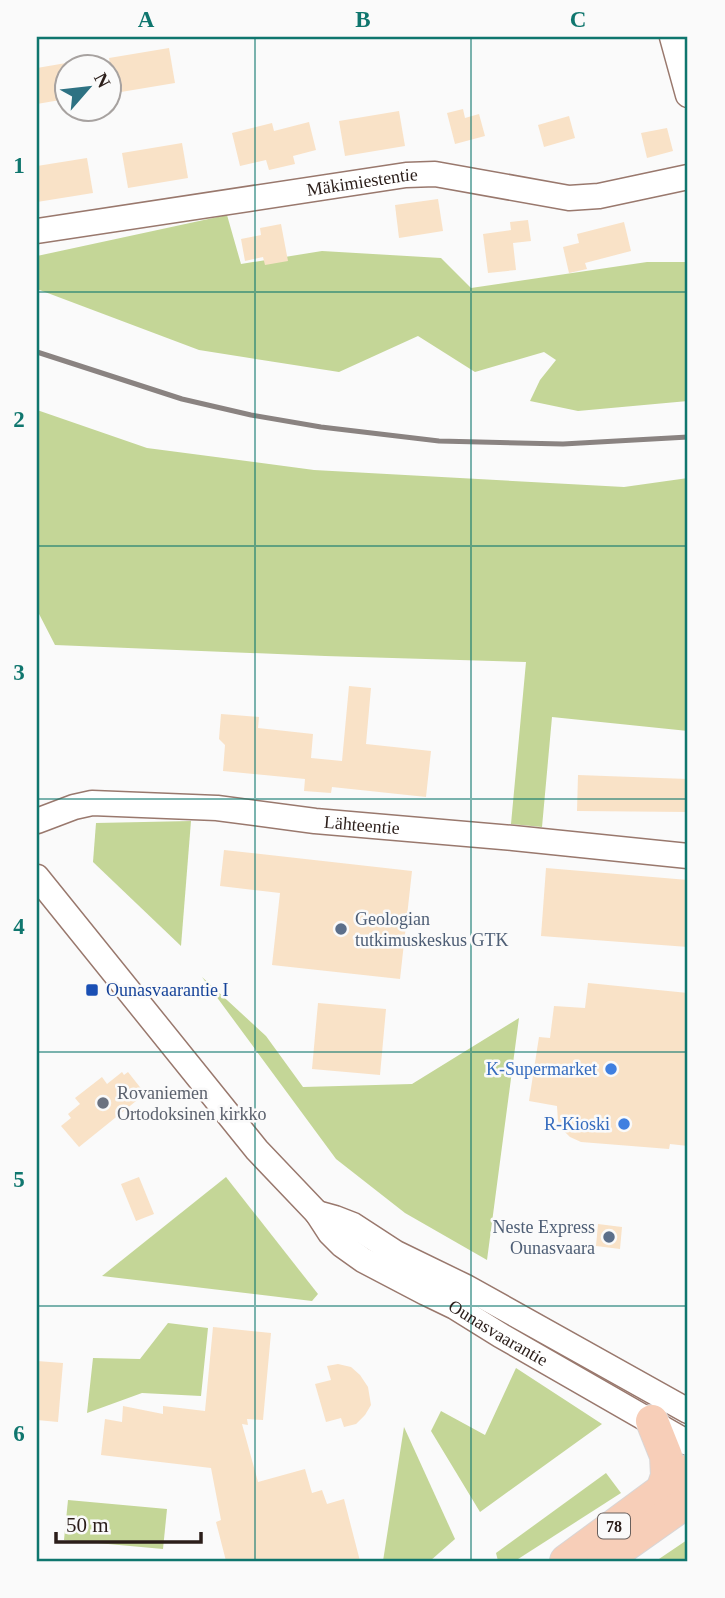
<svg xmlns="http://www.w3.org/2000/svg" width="725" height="1598" viewBox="0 0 725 1598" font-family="'Times New Roman',serif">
  <rect width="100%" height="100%" fill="#fafafa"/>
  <g fill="#c4d697">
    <polygon points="227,215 241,264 322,251 441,258 471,288 647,262 688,262 688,401 578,411 530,401 540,380 556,360 544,352 475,372 418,336 339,372 199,350 37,289 37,256"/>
    <polygon points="37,410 147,448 314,470 624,487 688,478 688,731 552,717 542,827 511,824 526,662 325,656 55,645 37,610"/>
    <polygon points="191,821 181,946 93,862 96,823"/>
    <polygon points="202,977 266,1036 303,1087 412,1084 519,1018 487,1260 405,1213 336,1159"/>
    <polygon points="226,1177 318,1294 312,1301 102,1276"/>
    <polygon points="168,1323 208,1328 201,1396 142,1393 87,1413 93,1358 140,1359"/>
    <polygon points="516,1368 602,1424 480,1512 431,1431 441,1411 485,1435"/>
    <polygon points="404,1427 455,1539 430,1561 383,1561"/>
    <polygon points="606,1473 621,1493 515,1561 498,1561 496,1553"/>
    <polygon points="68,1500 167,1509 163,1549 64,1540"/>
    <polygon points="688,1539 688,1561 656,1561 687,1540"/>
  </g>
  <g fill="#f9e2c7">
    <polygon points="169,48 175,83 115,93 109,58"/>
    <polygon points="66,63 66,99 37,104 37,68"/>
    <polygon points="463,109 465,118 479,114 485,136 455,144 447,113"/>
    <polygon points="399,111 405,146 345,156 339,121"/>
    <polygon points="569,116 575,138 544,147 538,125"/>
    <polygon points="309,122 316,150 293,156 295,164 269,170 266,160 240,166 232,133 272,123 274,131"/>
    <polygon points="667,128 673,151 647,158 641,133"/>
    <polygon points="182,143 188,178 128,188 122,153"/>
    <polygon points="87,158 93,193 37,202 37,166"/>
    <polygon points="438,199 443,231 399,238 395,205"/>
    <polygon points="528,220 531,241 513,243 516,270 488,273 483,234 511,230 510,222"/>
    <polygon points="624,222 631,251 585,263 587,269 569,273 563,247 579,243 577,234"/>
    <polygon points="281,224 288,261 265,265 263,257 245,261 241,239 261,235 260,228"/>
    <polygon points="349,686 371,688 366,744 431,751 426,797 332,787 331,793 304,791 305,779 223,771 225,745 219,739 221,714 259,717 258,728 313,734 311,758 342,761"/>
    <polygon points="578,775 688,779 688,812 577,811"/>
    <polygon points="224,850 412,871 400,979 272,965 280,893 220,886"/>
    <polygon points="546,868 688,880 688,947 541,936"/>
    <polygon points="588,983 688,993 688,1146 670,1144 669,1149 581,1142 570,1137 563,1130 558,1121 557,1106 529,1101 539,1037 550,1038 554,1006 585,1008"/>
    <polygon points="318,1003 386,1009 380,1075 312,1069"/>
    <polygon points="122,1072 124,1075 128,1072 143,1091 139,1094 141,1097 79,1147 61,1126 71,1118 68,1114 80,1104 75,1098 102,1077 107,1084"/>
    <polygon points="139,1177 154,1214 136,1221 121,1184"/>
    <polygon points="598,1224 622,1227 620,1249 596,1246"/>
    <polygon points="213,1327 271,1333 263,1420 247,1419 248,1425 242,1424 258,1482 305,1469 312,1493 322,1490 327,1504 344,1499 360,1561 226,1561 216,1522 221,1520 211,1468 101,1455 105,1419 122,1422 123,1406 163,1414 163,1406 205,1411"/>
    <polygon points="37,1361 63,1363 58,1422 37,1420"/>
    <polygon points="338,1364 351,1367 360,1375 368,1387 371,1405 365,1415 356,1424 344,1427 341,1418 326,1422 315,1384 331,1380 327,1366"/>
  </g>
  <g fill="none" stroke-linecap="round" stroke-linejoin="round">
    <g stroke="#99786d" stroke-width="27">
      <g id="minor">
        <polyline points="672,37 688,95"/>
        <path id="s1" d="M37,231L406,175L435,174L569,198L599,196L688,177"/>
        <path id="s2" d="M37,821L74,807L92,803L217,808L315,821L513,838L688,856"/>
        <path id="s3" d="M37,877L257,1150L317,1213L330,1233L342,1245L363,1260L426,1293L455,1307L500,1335L688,1443"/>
        <polyline points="317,1213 335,1218 353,1225 396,1253 466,1287 688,1411"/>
      </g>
    </g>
    <g stroke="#d9d6d6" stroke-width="34">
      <g id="major">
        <polyline points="652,1421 666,1456 667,1476 662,1491"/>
        <polyline points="566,1561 688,1471"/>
        <polyline points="603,1561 688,1501"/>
      </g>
    </g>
    <use href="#minor" stroke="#fff" stroke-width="24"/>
    <use href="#major" stroke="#f7ceb8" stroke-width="32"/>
    <polyline stroke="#8a8381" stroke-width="5" points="37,352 182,399 251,415 321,427 439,441 563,444 688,437"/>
  </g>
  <path fill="none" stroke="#0f766e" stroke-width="2" stroke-opacity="0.55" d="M255,37V1561M471,37V1561M37,292H688M37,546H688M37,799H688M37,1052H688M37,1306H688"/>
  <g fill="#5c6f8a" stroke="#fafafa" stroke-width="2.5">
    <circle cx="341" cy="929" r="7"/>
    <circle cx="609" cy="1237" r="7"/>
  </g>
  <rect fill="#1a4fb4" stroke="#fafafa" stroke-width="2.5" x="85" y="983" width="14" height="14" rx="3.5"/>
  <g fill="#3f7fe0" stroke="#fafafa" stroke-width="2.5">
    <circle cx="611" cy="1069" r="7"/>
    <circle cx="624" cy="1124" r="7"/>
  </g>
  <circle fill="#6b7280" stroke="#fafafa" stroke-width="2.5" cx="103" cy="1103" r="7"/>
  <g text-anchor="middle" stroke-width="5" stroke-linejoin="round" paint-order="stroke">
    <rect fill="#fafafa" stroke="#69605d" stroke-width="2" x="598" y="1513.5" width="32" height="25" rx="5"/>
    <g font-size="16" font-weight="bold" fill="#2b1e1a">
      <text x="614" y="1532">78</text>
    </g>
    <g font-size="18" fill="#2b1e1a" stroke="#fafafa">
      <text dy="6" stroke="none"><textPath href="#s1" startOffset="329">Mäkimiestentie</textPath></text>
      <text dy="6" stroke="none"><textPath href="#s2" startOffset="329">Lähteentie</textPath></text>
      <text dy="6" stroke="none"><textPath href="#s3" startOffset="658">Ounasvaarantie</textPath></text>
    </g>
    <g font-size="18" fill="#4e5e75" stroke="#fafafa" text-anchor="start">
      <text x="355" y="925">Geologian<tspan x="355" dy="21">tutkimuskeskus GTK</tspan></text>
      <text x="595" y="1233" text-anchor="end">Neste Express<tspan x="595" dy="21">Ounasvaara</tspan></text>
    </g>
    <g font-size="18" fill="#164399" stroke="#fafafa" text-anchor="start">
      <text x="106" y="996">Ounasvaarantie I</text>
    </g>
    <g font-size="18" fill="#366cbe" stroke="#fafafa" text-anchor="end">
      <text x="597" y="1075">K-Supermarket</text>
      <text x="610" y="1130">R-Kioski</text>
    </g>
    <g font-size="18" fill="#5b616d" stroke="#fafafa" text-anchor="start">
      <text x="117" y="1099">Rovaniemen<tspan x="117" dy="21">Ortodoksinen kirkko</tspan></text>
    </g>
  </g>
  <rect width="725" height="1598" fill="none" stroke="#fafafa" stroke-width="77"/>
  <g transform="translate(88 88) rotate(62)"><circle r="33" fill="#fafafa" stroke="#a7a2a0" stroke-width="2"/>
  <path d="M0-5L12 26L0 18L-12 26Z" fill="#2e7283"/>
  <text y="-10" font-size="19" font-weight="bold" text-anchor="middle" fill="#2b1e1a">N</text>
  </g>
  <path d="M56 1532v10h145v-10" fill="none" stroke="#2b1e1a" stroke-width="3.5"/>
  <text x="66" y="1532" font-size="21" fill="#2b1e1a" stroke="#fafafa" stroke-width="5" paint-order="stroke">50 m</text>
  <rect x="38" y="38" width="648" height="1522" fill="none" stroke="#0f766e" stroke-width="2.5"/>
  <g font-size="23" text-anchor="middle" font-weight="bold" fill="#0f766e">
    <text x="146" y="27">A</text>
    <text x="363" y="27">B</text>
    <text x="578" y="27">C</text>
    <text x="19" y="173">1</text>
    <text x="19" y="427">2</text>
    <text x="19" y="680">3</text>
    <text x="19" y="934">4</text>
    <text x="19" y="1187">5</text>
    <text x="19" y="1441">6</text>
  </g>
</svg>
